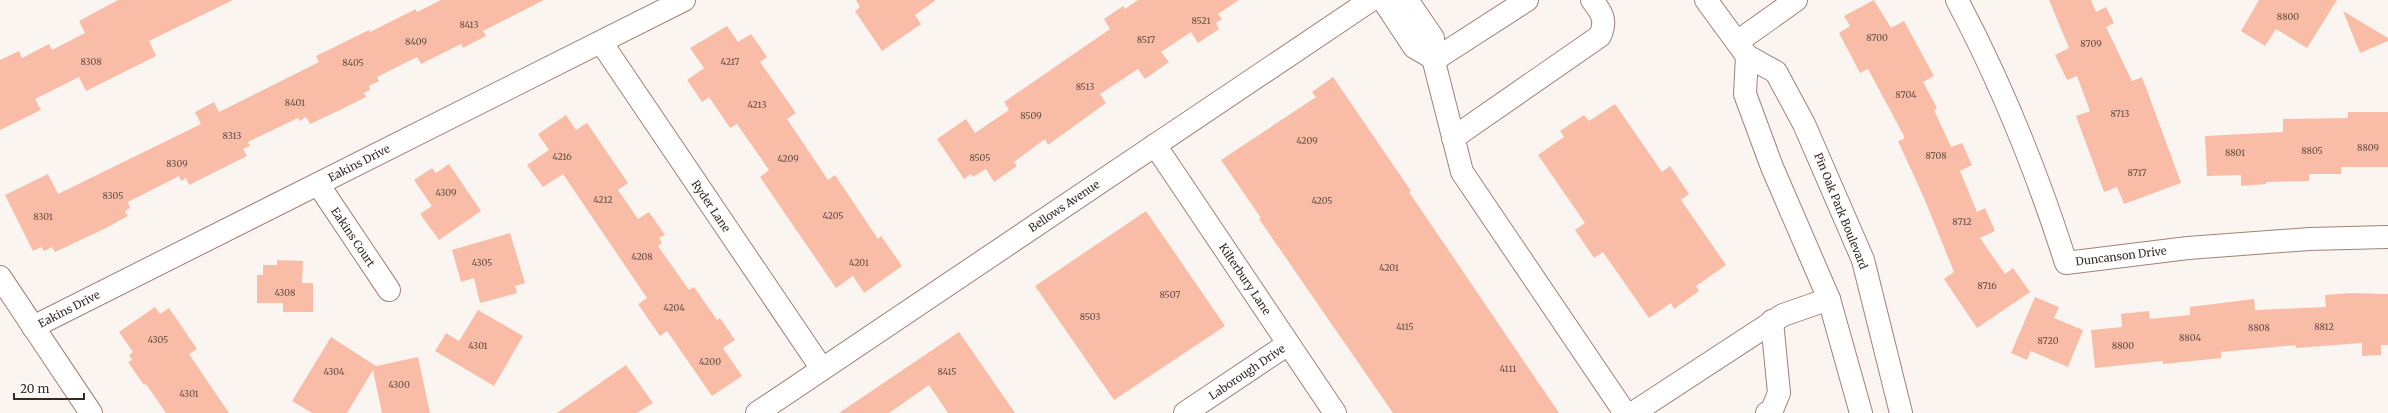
<svg xmlns="http://www.w3.org/2000/svg" width="2388" height="413" viewBox="0 0 2388 413" font-family="Merriweather,serif">
  <rect width="100%" height="100%" fill="#fbf5f2"/>
  <g fill="#f9bda7">
    <polygon points="118,0 233,0 149,41 156,56 86,91 79,77 35,99 41,110 0,130 0,60 19,51 22,58 49,44 52,50 85,33 79,21"/>
    <polygon points="441,0 544,0 483,31 486,36 463,48 461,44 421,64 417,57 377,77 379,81 369,86 370,90 364,93 366,97 342,109 310,124 306,117 300,121 298,118 248,142 250,146 243,149 247,156 189,185 186,178 181,181 179,176 128,202 130,208 125,211 128,216 104,229 55,252 52,247 44,251 41,247 33,251 5,195 48,174 58,194 201,124 195,112 214,102 219,112 319,62 316,56 369,30 370,32 416,9 417,12"/>
    <polygon points="856,0 936,0 915,15 921,24 882,51 855,11 860,7"/>
    <polygon points="1138,0 1239,0 1218,14 1222,19 1216,23 1219,29 1198,43 1191,32 1161,52 1169,62 1145,79 1138,69 1100,94 1106,103 1048,145 1045,139 1014,162 1017,166 994,182 986,169 973,177 971,174 964,179 937,139 966,119 975,133 1009,110 1004,102 1110,29 1104,19 1123,6 1125,9"/>
    <polygon points="1874,0 1891,28 1904,21 1934,76 1923,82 1937,108 1934,110 1951,147 1962,143 1972,165 1960,171 1977,212 1985,208 1995,231 1980,238 2005,274 2013,268 2030,292 1977,328 1944,279 1954,272 1924,198 1898,141 1904,139 1904,136 1868,69 1860,73 1839,33 1850,26 1844,16"/>
    <polygon points="2049,0 2091,0 2096,12 2106,7 2114,23 2106,27 2132,81 2142,77 2181,183 2124,204 2117,187 2104,192 2076,116 2090,111 2077,76 2067,80 2055,55 2069,48"/>
    <polygon points="2259,0 2337,0 2307,48 2276,29 2265,46 2241,31"/>
    <polygon points="2343,11 2388,38 2388,41 2360,53"/>
    <polygon points="727,26 738,42 751,34 767,57 760,62 796,113 787,119 828,180 835,175 878,239 881,236 902,266 864,293 853,276 836,288 760,177 769,170 737,124 730,128 709,97 702,102 687,80 704,68 690,48"/>
    <polygon points="1333,77 1411,191 1409,192 1559,413 1393,413 1259,219 1261,218 1221,160 1316,97 1312,92"/>
    <polygon points="1615,104 1662,172 1670,166 1689,194 1681,200 1726,265 1696,286 1699,291 1674,309 1671,303 1649,318 1603,252 1594,258 1575,230 1585,223 1538,155 1564,137 1560,131 1584,115 1589,121"/>
    <polygon points="2348,112 2388,112 2388,167 2341,167 2341,174 2309,174 2309,181 2266,182 2266,184 2241,186 2241,175 2207,176 2205,136 2283,132 2283,119 2348,118"/>
    <polygon points="566,115 576,130 587,123 628,183 618,190 638,219 649,212 665,235 659,238 662,243 658,246 689,290 694,287 717,320 720,318 735,340 723,348 742,376 712,396 667,331 660,336 638,304 647,298 563,174 543,187 527,165 549,150 538,134"/>
    <polygon points="449,164 481,211 439,240 420,214 432,206 414,180 432,168 436,173"/>
    <polygon points="1146,211 1225,326 1114,400 1035,286"/>
    <polygon points="510,233 525,283 515,286 517,293 480,303 474,278 461,282 452,250"/>
    <polygon points="277,260 303,261 302,283 313,283 313,312 283,312 283,303 257,303 257,275 263,275 263,265 277,265"/>
    <polygon points="2351,293 2388,294 2388,345 2381,345 2381,355 2362,356 2362,343 2296,348 2296,345 2221,352 2221,358 2163,364 2163,361 2095,368 2091,330 2122,327 2121,314 2149,311 2150,319 2190,315 2190,307 2254,299 2255,310 2326,307 2325,295"/>
    <polygon points="2035,297 2059,307 2054,318 2083,330 2068,367 2031,351 2027,360 2011,353"/>
    <polygon points="155,307 160,314 169,308 197,349 189,354 229,413 166,413 146,384 144,385 128,362 132,360 129,355 133,352 119,332"/>
    <polygon points="478,310 523,336 494,386 435,351 446,333 459,341"/>
    <polygon points="959,332 1015,413 948,413 929,385 889,413 839,413"/>
    <polygon points="331,337 376,366 418,357 430,413 382,413 373,370 347,413 312,413 292,401"/>
    <polygon points="626,365 653,403 637,413 557,413"/>
  </g>
  <g fill="none" stroke-linecap="round" stroke-linejoin="round">
    <g stroke="#9f8277" stroke-width="24">
      <g id="minor">
        <polyline points="1383,0 1414,47 1433,58"/>
        <polyline points="1407,0 1433,38 1433,58 1462,172 1625,413"/>
        <polyline points="1706,0 1747,56 1776,72 1804,124 1863,260 1901,413"/>
        <path d="M1957,0C2002,85 2037,172 2066,263L2188,248L2309,239L2388,237"/>
        <polyline points="601,42 822,369"/>
        <polyline points="1737,42 1796,0"/>
        <polyline points="1747,56 1745,94 1772,167 1829,299 1861,413"/>
        <polyline points="1434,60 1527,0"/>
        <path d="M1453,138L1600,36C1607,20 1602,13 1592,0"/>
        <polyline points="1155,145 1335,413"/>
        <polyline points="318,184 389,290"/>
        <polyline points="0,277 91,413"/>
        <polyline points="33,327 684,0"/>
        <polyline points="757,413 1371,0"/>
        <polyline points="1185,413 1288,344"/>
        <polyline points="1633,413 1783,315 1829,299"/>
        <polyline points="1767,413 1772,410 1779,393 1772,321"/>
      </g>
    </g>
    <use href="#minor" stroke="#fff" stroke-width="22"/>
  </g>
  <g text-anchor="middle" stroke-width="4" stroke-linejoin="round" paint-order="stroke">
    <g font-size="9" fill="#674f46">
      <text x="2288" y="20">8800</text>
      <text x="1201" y="24">8521</text>
      <text x="469" y="28">8413</text>
      <text x="1877" y="41">8700</text>
      <text x="1146" y="43">8517</text>
      <text x="416" y="45">8409</text>
      <text x="2091" y="47">8709</text>
      <text x="91" y="65">8308</text>
      <text x="730" y="65">4217</text>
      <text x="353" y="66">8405</text>
      <text x="1085" y="90">8513</text>
      <text x="1906" y="98">8704</text>
      <text x="295" y="106">8401</text>
      <text x="757" y="108">4213</text>
      <text x="2120" y="117">8713</text>
      <text x="1031" y="119">8509</text>
      <text x="232" y="139">8313</text>
      <text x="1307" y="144">4209</text>
      <text x="2368" y="151">8809</text>
      <text x="2312" y="154">8805</text>
      <text x="2235" y="156">8801</text>
      <text x="1936" y="159">8708</text>
      <text x="562" y="160">4216</text>
      <text x="980" y="161">8505</text>
      <text x="788" y="162">4209</text>
      <text x="177" y="167">8309</text>
      <text x="2137" y="176">8717</text>
      <text x="446" y="196">4309</text>
      <text x="113" y="199">8305</text>
      <text x="603" y="203">4212</text>
      <text x="1322" y="204">4205</text>
      <text x="833" y="219">4205</text>
      <text x="43" y="220">8301</text>
      <text x="1962" y="225">8712</text>
      <text x="642" y="260">4208</text>
      <text x="482" y="266">4305</text>
      <text x="859" y="266">4201</text>
      <text x="1389" y="271">4201</text>
      <text x="1987" y="289">8716</text>
      <text x="285" y="296">4308</text>
      <text x="1170" y="298">8507</text>
      <text x="674" y="311">4204</text>
      <text x="1090" y="320">8503</text>
      <text x="1405" y="330">4115</text>
      <text x="2324" y="330">8812</text>
      <text x="2259" y="331">8808</text>
      <text x="2190" y="341">8804</text>
      <text x="158" y="343">4305</text>
      <text x="2048" y="344">8720</text>
      <text x="478" y="349">4301</text>
      <text x="2123" y="349">8800</text>
      <text x="710" y="365">4200</text>
      <text x="1508" y="372">4111</text>
      <text x="334" y="375">4304</text>
      <text x="947" y="375">8415</text>
      <text x="399" y="388">4300</text>
      <text x="189" y="397">4301</text>
    </g>
    <g font-size="11" fill="#362a25" stroke="#fff">
      <text transform="translate(359 163) rotate(-27)" y="4">Eakins Drive</text>
      <text transform="translate(711 206) rotate(56)" y="4">Ryder Lane</text>
      <text transform="translate(1064 206) rotate(-34)" y="4">Bellows Avenue</text>
      <text transform="translate(1841 211) rotate(68)" y="4">Pin Oak Park Boulevard</text>
      <text transform="translate(353 237) rotate(56)" y="4">Eakins Court</text>
      <text transform="translate(2121 256) rotate(-7)" y="4">Duncanson Drive</text>
      <text transform="translate(1245 279) rotate(56)" y="4">Kilterbury Lane</text>
      <text transform="translate(69 309) rotate(-27)" y="4">Eakins Drive</text>
      <text transform="translate(1247 372) rotate(-34)" y="4">Laborough Drive</text>
    </g>
  </g>
  <path d="M14 393v6h70v-6" fill="none" stroke="#362a25" stroke-width="2"/>
  <text x="20" y="393" font-size="12" fill="#362a25" stroke="#ffffff" stroke-width="3" paint-order="stroke">20 m</text>
</svg>
